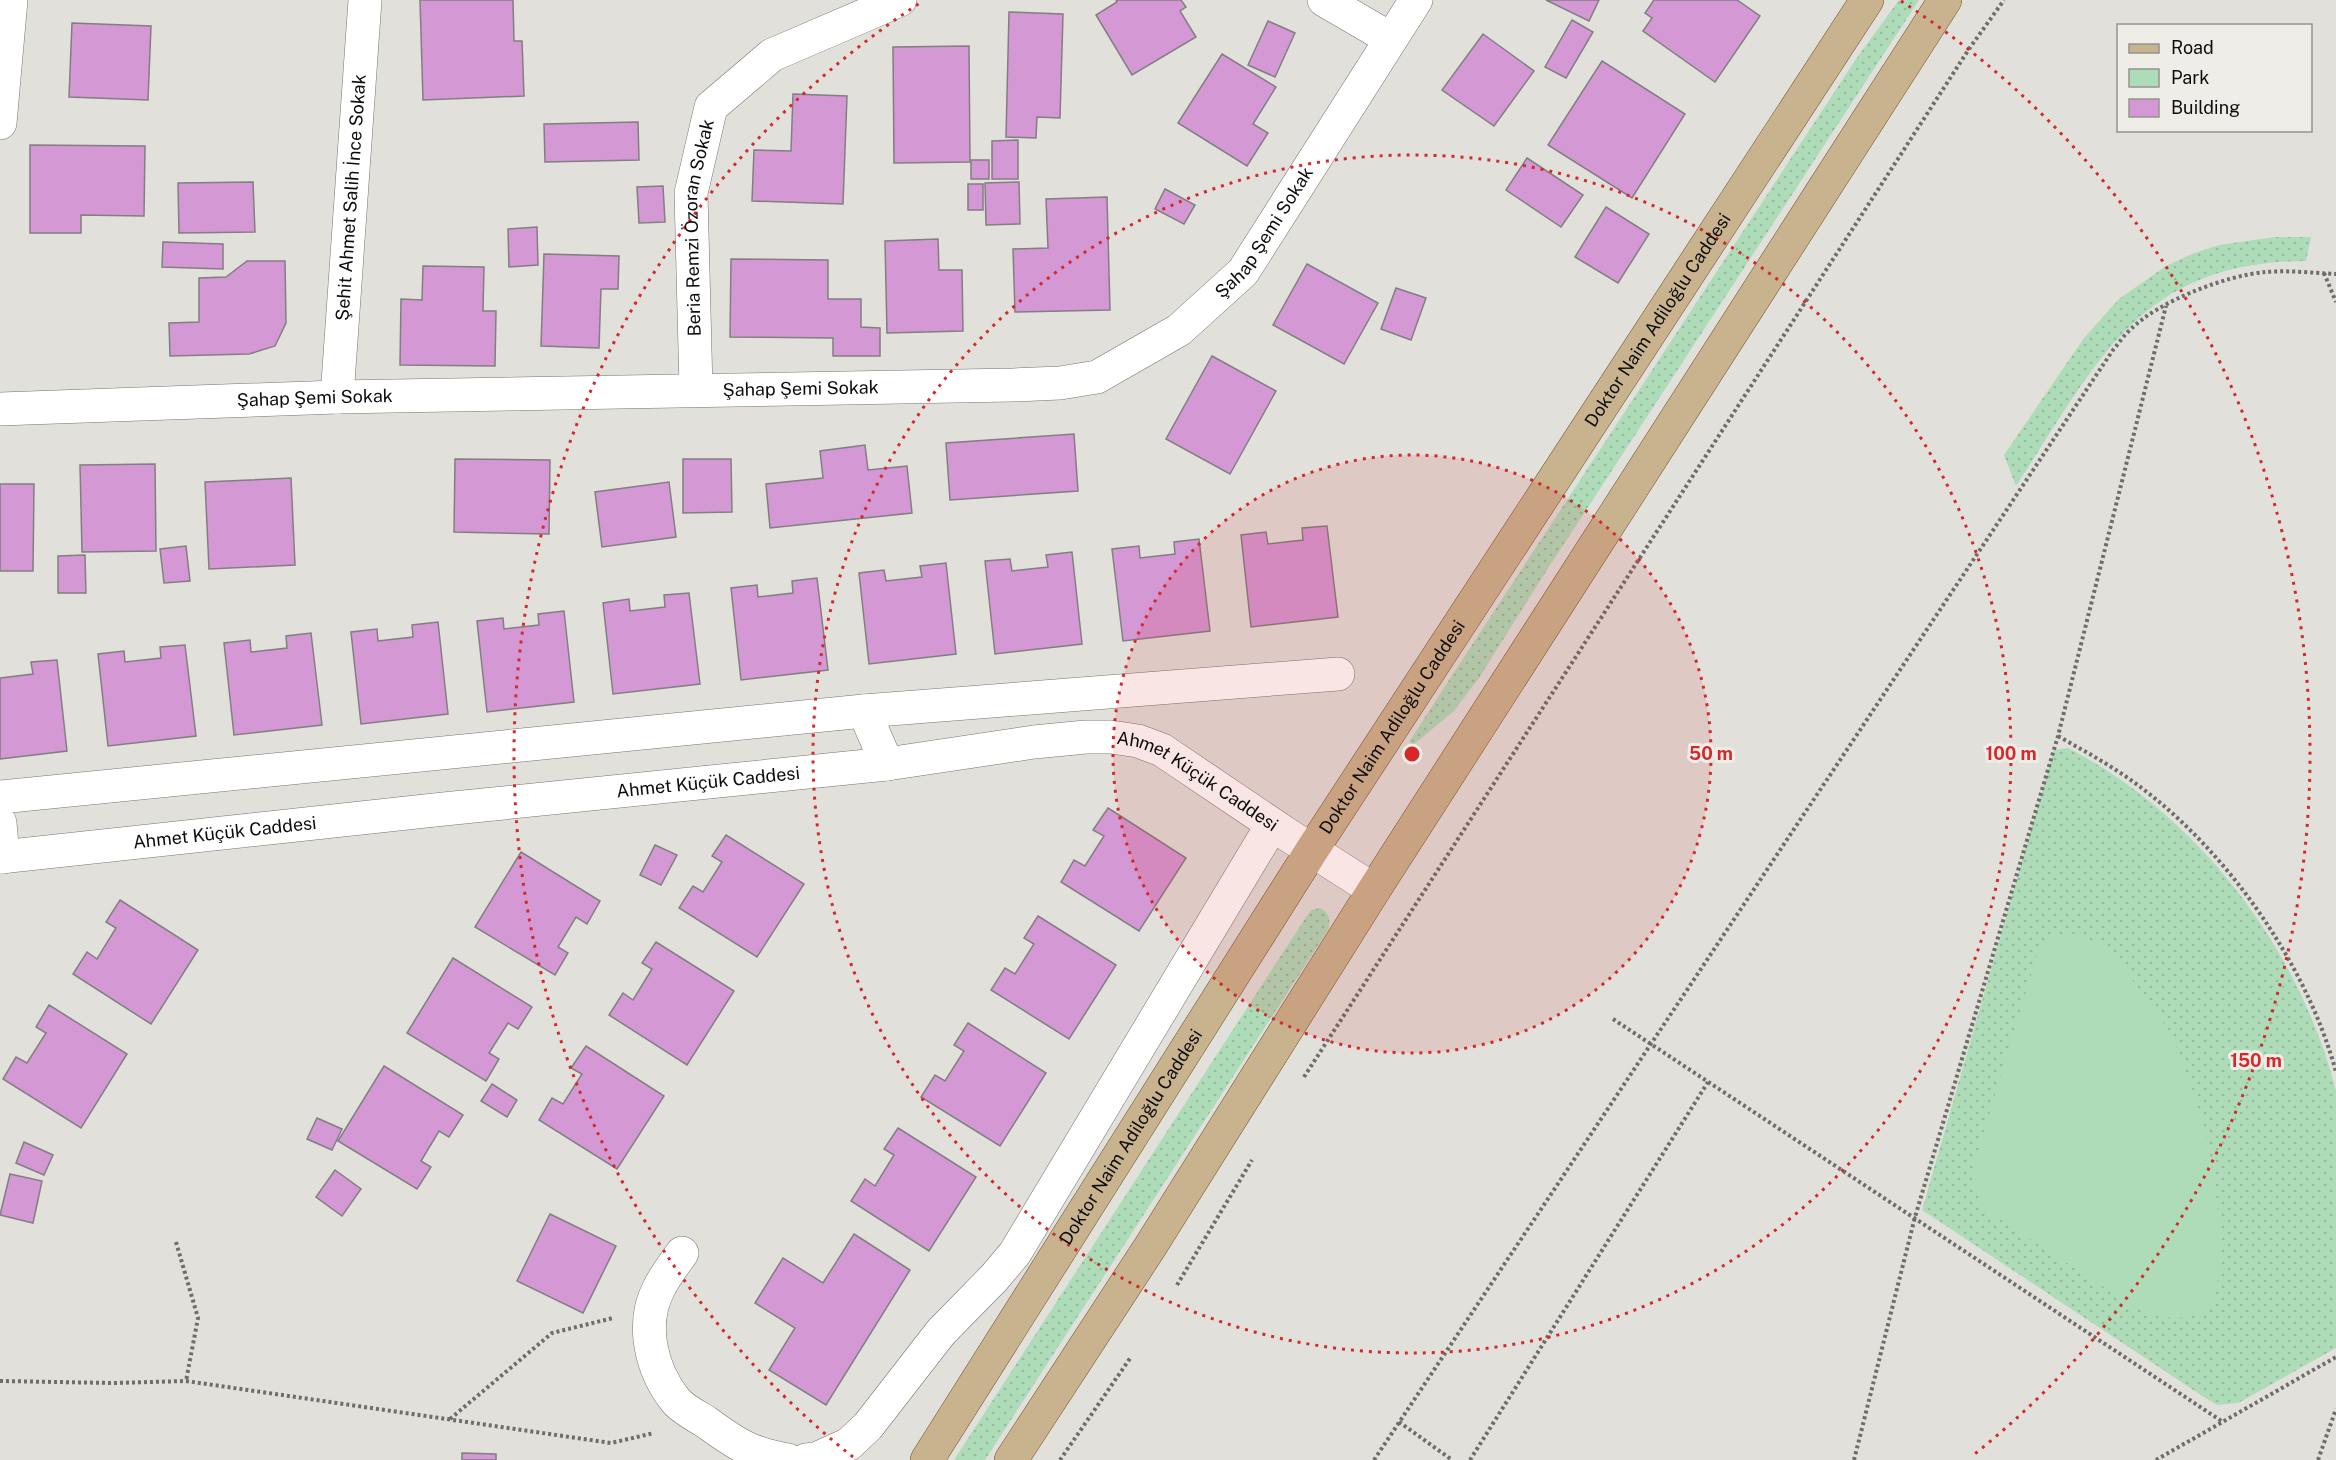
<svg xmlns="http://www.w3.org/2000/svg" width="2336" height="1460" viewBox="0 0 2336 1460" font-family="'Public Sans',sans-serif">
  <defs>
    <pattern id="grass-dots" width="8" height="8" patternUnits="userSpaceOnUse" patternTransform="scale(1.5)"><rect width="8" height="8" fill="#aedcb9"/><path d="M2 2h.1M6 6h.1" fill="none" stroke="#94bc9e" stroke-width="1.8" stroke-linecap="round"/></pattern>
  </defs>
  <rect width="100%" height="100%" fill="#e1e0db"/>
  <g fill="url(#grass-dots)">
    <polygon points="1899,0 1919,0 1545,573 1479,678 1454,711 1413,745 1409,742 1449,680 1856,59"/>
    <path d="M2275,237H2311L2306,261C2139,261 2097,363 2016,486L2004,455L2084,338L2119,299L2166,266L2192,254L2219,245Z"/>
    <path d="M2068,748C2198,815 2300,949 2336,1091V1348L2238,1403L2217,1405L2204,1397L1922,1210L2054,750Z"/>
    <path d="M1320,908C1329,913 1331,919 1328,930L985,1460H954L1293,937L1311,910Z"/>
  </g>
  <path fill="#aedcb9" d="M2066,933C2097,934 2120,962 2136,985C2148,1001 2161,1017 2170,1034C2201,1098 2221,1180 2219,1251C2218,1267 2220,1286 2212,1300C2195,1327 2156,1318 2133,1306L1989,1212C1979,1200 1974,1191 1971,1175L2040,945L2053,936Z"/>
  <g fill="#d498d4" stroke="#827e82" stroke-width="1.5">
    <polygon points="420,0 513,0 514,41 522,41 524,96 423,100"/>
    <polygon points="1116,0 1181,0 1186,7 1180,11 1196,37 1132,75 1096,15 1117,2"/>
    <polygon points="1546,0 1599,0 1589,21"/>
    <polygon points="1654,0 1737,0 1760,16 1715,82 1643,31 1652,18 1645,13"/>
    <polygon points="1009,12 1063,14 1060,118 1037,117 1036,138 1006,137"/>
    <polygon points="1572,20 1593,32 1566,78 1545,67"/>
    <polygon points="1268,21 1295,33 1275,77 1248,65"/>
    <polygon points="72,23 151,26 148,100 69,97"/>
    <polygon points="1483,34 1534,71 1494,126 1442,90"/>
    <polygon points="969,46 970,162 894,163 893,47"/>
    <polygon points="1222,54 1276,87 1253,124 1268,133 1247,166 1178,123"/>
    <polygon points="1602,61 1685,114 1632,198 1548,145"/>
    <polygon points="793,94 847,96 843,204 752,201 754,150 791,151"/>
    <polygon points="638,122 639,160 545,162 544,124"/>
    <polygon points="1018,140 1018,179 992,179 992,141"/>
    <polygon points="30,145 145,146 144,216 81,215 81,233 30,233"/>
    <polygon points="1527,158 1583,195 1561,227 1506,190"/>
    <rect x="971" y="160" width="18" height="19"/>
    <polygon points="253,182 255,232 179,233 178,183"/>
    <polygon points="1019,182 1020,224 986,225 985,183"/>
    <rect x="968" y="184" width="15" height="26"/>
    <polygon points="663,186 665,222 639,223 637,187"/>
    <polygon points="1165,189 1195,205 1184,224 1155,209"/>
    <polygon points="1107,197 1110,310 1015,312 1013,249 1048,248 1046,199"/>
    <polygon points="1606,207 1649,234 1618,283 1575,257"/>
    <polygon points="537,227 538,265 509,267 508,229"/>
    <polygon points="938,239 939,270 962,270 963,331 887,333 885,241"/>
    <polygon points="163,242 223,244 223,269 162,267"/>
    <polygon points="544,254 619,256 618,289 601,289 599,348 541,346"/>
    <polygon points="731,259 828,260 828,299 861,299 861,327 880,328 880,356 833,356 833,338 730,337"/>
    <polygon points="247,261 285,261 286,323 275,346 249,354 170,356 169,323 199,322 199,278 226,277"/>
    <polygon points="1307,264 1378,303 1344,364 1273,325"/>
    <polygon points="423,266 484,267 483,311 496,311 495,366 400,365 401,299 422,300"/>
    <polygon points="1396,288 1426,298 1411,340 1381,329"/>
    <polygon points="1212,356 1276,391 1230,474 1166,439"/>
    <polygon points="1074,434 1078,491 950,500 946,443"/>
    <polygon points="865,445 868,470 907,466 912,513 770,528 766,484 823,478 820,451"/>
    <polygon points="455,459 550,460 549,534 454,532"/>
    <polygon points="683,459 731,459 732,512 683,513"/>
    <polygon points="155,464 156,551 82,552 80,465"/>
    <polygon points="291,478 295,565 209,569 205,482"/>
    <polygon points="669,482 676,537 602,547 595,492"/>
    <polygon points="0,484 34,484 33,571 0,571"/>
    <polygon points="1327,526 1338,617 1251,627 1241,535 1266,532 1268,544 1303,540 1302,528"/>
    <polygon points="1199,539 1210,631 1123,641 1112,549 1139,546 1140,558 1175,554 1174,542"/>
    <polygon points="186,546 190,581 164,583 160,549"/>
    <polygon points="1072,552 1082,644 995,654 985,561 1010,559 1012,571 1048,567 1046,555"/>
    <polygon points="85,555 86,593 58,593 58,556"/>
    <polygon points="946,563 956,654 869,664 859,573 884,570 886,581 922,577 920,566"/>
    <polygon points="817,578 828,670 741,680 731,588 757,585 758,597 793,593 792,581"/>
    <polygon points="689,593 700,684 613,694 603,603 629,599 630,611 665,607 664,595"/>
    <polygon points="564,611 574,702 487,712 477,621 503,618 504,629 539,625 538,614"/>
    <polygon points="438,622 448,714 361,724 351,632 377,629 378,641 413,637 412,625"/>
    <polygon points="311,633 322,725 234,735 224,643 250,640 251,652 287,648 286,636"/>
    <polygon points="185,645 196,736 108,746 98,654 124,651 125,662 161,658 160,647"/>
    <polygon points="57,660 67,751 0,759 0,678 33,674 31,662"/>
    <polygon points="1108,808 1186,858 1139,931 1061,882 1074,860 1085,866 1104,836 1093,830"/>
    <polygon points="726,835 804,884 757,957 679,908 693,886 703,892 722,862 712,856"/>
    <polygon points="655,845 677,855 661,885 640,875"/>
    <polygon points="521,852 600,901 587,924 576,917 558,947 568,953 555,975 475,927"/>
    <polygon points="120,900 198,950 151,1024 73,974 87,952 97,959 116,928 106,922"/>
    <polygon points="1038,916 1116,965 1069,1039 991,990 1005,968 1015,974 1034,944 1024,938"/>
    <polygon points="656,942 734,991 687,1065 609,1015 623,993 633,1000 652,969 642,963"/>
    <polygon points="453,958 532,1007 518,1029 508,1023 489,1053 499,1059 486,1081 407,1033"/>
    <polygon points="49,1005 127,1054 81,1128 3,1079 16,1057 27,1063 46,1033 36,1027"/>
    <polygon points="968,1023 1046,1073 1000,1146 921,1097 935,1075 945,1081 964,1051 954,1045"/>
    <polygon points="586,1046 664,1096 617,1169 539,1120 552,1098 563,1104 582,1074 571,1068"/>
    <polygon points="384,1066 463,1115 449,1137 439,1131 421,1161 431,1167 417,1189 338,1141"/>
    <polygon points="492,1084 517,1100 507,1117 481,1101"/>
    <polygon points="317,1118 342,1129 332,1150 307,1139"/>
    <polygon points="898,1128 976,1177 929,1251 851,1201 865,1179 875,1186 894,1155 884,1149"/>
    <polygon points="24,1142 53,1155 44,1175 16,1163"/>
    <polygon points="335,1170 361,1189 342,1216 316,1197"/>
    <polygon points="10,1174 42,1181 33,1223 0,1215"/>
    <polygon points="550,1214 616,1246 583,1313 517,1281"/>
    <polygon points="854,1234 910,1270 826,1405 769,1370 795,1328 755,1303 783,1258 823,1283"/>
    <polygon points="462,1453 496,1454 496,1460 462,1460"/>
  </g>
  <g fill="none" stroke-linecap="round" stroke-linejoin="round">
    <g stroke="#767571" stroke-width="34">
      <g id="minor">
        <polyline points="1324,0 1391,39"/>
        <polyline points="0,123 11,0"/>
        <path id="s1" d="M696,389L691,193L711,107L772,55L900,0"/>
        <path id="s2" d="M337,397L365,0"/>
        <path id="s3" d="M0,409L337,397L1013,385L1060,383L1097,377L1179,330L1243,272L1416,0"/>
        <polyline points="864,711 887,764"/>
        <polyline points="0,797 864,711 1338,674"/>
        <polyline points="0,823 3,857"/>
        <path id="s4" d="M0,857L444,809L887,764L1034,742L1086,737H1111L1138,741L1162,750L1288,835L1374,890"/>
        <path d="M682,1253C674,1264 665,1276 659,1288C640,1324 651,1370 676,1401C683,1409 696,1416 706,1422C736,1444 751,1454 788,1460"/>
        <polyline points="806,1460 816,1459 849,1444 868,1426 941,1332 994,1278 1015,1253 1272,825"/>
      </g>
    </g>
    <g stroke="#6e572f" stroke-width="34">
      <g id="major">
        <path id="s5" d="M927,1460L1312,850L1867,0"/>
        <polyline points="1011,1460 1150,1247 1374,890 1945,0"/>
      </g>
    </g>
    <g stroke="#6e6d6a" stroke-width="4" stroke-dasharray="3 3" stroke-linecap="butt">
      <polyline points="2324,273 2336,302"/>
      <path d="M2058,736C2086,752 2114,767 2139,786C2228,852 2307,965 2336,1072"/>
      <polyline points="1613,1019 2223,1422"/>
      <polyline points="1304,1077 1969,49 2004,0"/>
      <polyline points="176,1242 198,1318 186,1381"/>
      <polyline points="1177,1285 1252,1160"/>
      <polyline points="0,1381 113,1383 186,1381 611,1443 654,1433"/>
      <polyline points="450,1419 552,1333 613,1318"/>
      <polyline points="1399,1422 1452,1460"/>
      <polyline points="1060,1460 1131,1357"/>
      <path d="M1374,1460L2113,350C2119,343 2124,335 2131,329C2159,301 2227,275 2266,272C2289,270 2313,273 2336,274"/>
      <polyline points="1470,1460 1708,1082"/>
      <polyline points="1854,1460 1915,1217 2058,736 2166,306"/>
      <polyline points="2156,1460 2336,1357"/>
      <polyline points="2318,1460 2336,1409"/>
    </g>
    <use href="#minor" stroke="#fff" stroke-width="33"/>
    <use href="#major" stroke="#c8b38e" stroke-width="33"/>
  </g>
  <circle cx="1412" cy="754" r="299" fill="#d62828" fill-opacity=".12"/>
  <g fill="none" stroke="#d62828" stroke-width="3" stroke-dasharray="3 6">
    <circle cx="1412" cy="754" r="299"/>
    <circle cx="1412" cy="754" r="599"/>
    <path d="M853 1457A898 898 0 0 1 923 1M1901 1A898 898 0 0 1 1971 1457"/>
  </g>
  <g text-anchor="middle" stroke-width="6" stroke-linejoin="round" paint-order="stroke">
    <g font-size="18" fill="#0d0c0b" stroke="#eeede8">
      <text dy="6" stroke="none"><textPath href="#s2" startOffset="200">Şehit Ahmet Salih İnce Sokak</textPath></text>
      <text dy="6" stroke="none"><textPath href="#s1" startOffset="162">Beria Remzi Özoran Sokak</textPath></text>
      <text dy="6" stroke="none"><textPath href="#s3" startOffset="1323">Şahap Şemi Sokak</textPath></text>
      <text dy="6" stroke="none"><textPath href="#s5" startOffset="1354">Doktor Naim Adiloğlu Caddesi</textPath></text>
      <text dy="6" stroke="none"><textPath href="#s3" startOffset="801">Şahap Şemi Sokak</textPath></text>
      <text dy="6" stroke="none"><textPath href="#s3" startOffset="315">Şahap Şemi Sokak</textPath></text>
      <text dy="6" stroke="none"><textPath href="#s5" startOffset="868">Doktor Naim Adiloğlu Caddesi</textPath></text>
      <text dy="6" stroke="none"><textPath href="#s4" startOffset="712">Ahmet Küçük Caddesi</textPath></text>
      <text dy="6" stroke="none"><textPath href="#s4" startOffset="1216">Ahmet Küçük Caddesi</textPath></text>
      <text dy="6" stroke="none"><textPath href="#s4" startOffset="226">Ahmet Küçük Caddesi</textPath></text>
      <text dy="6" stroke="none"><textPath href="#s5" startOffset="382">Doktor Naim Adiloğlu Caddesi</textPath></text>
    </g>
  </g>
  <circle cx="1412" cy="754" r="9" fill="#d62828" stroke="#eeede8" stroke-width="3"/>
  <g font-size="18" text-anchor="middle" font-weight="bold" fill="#d62828" stroke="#eeede8" stroke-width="6" stroke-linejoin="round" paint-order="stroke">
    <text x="1711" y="760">50 m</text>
    <text x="2011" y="760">100 m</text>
    <text x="2256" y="1067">150 m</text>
  </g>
  <rect x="2117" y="24" width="195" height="108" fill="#eeede8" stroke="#949390" stroke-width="1.5"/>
  <rect x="2129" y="44" width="30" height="9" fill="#c8b38e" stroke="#949390" stroke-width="1.5"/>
  <text x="2171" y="54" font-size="18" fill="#0d0c0b">Road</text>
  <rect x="2129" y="69" width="30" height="18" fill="#aedcb9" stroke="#949390" stroke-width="1.5"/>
  <text x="2171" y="84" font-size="18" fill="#0d0c0b">Park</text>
  <rect x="2129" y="99" width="30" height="18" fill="#d498d4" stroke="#949390" stroke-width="1.5"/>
  <text x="2171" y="114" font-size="18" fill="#0d0c0b">Building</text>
</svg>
